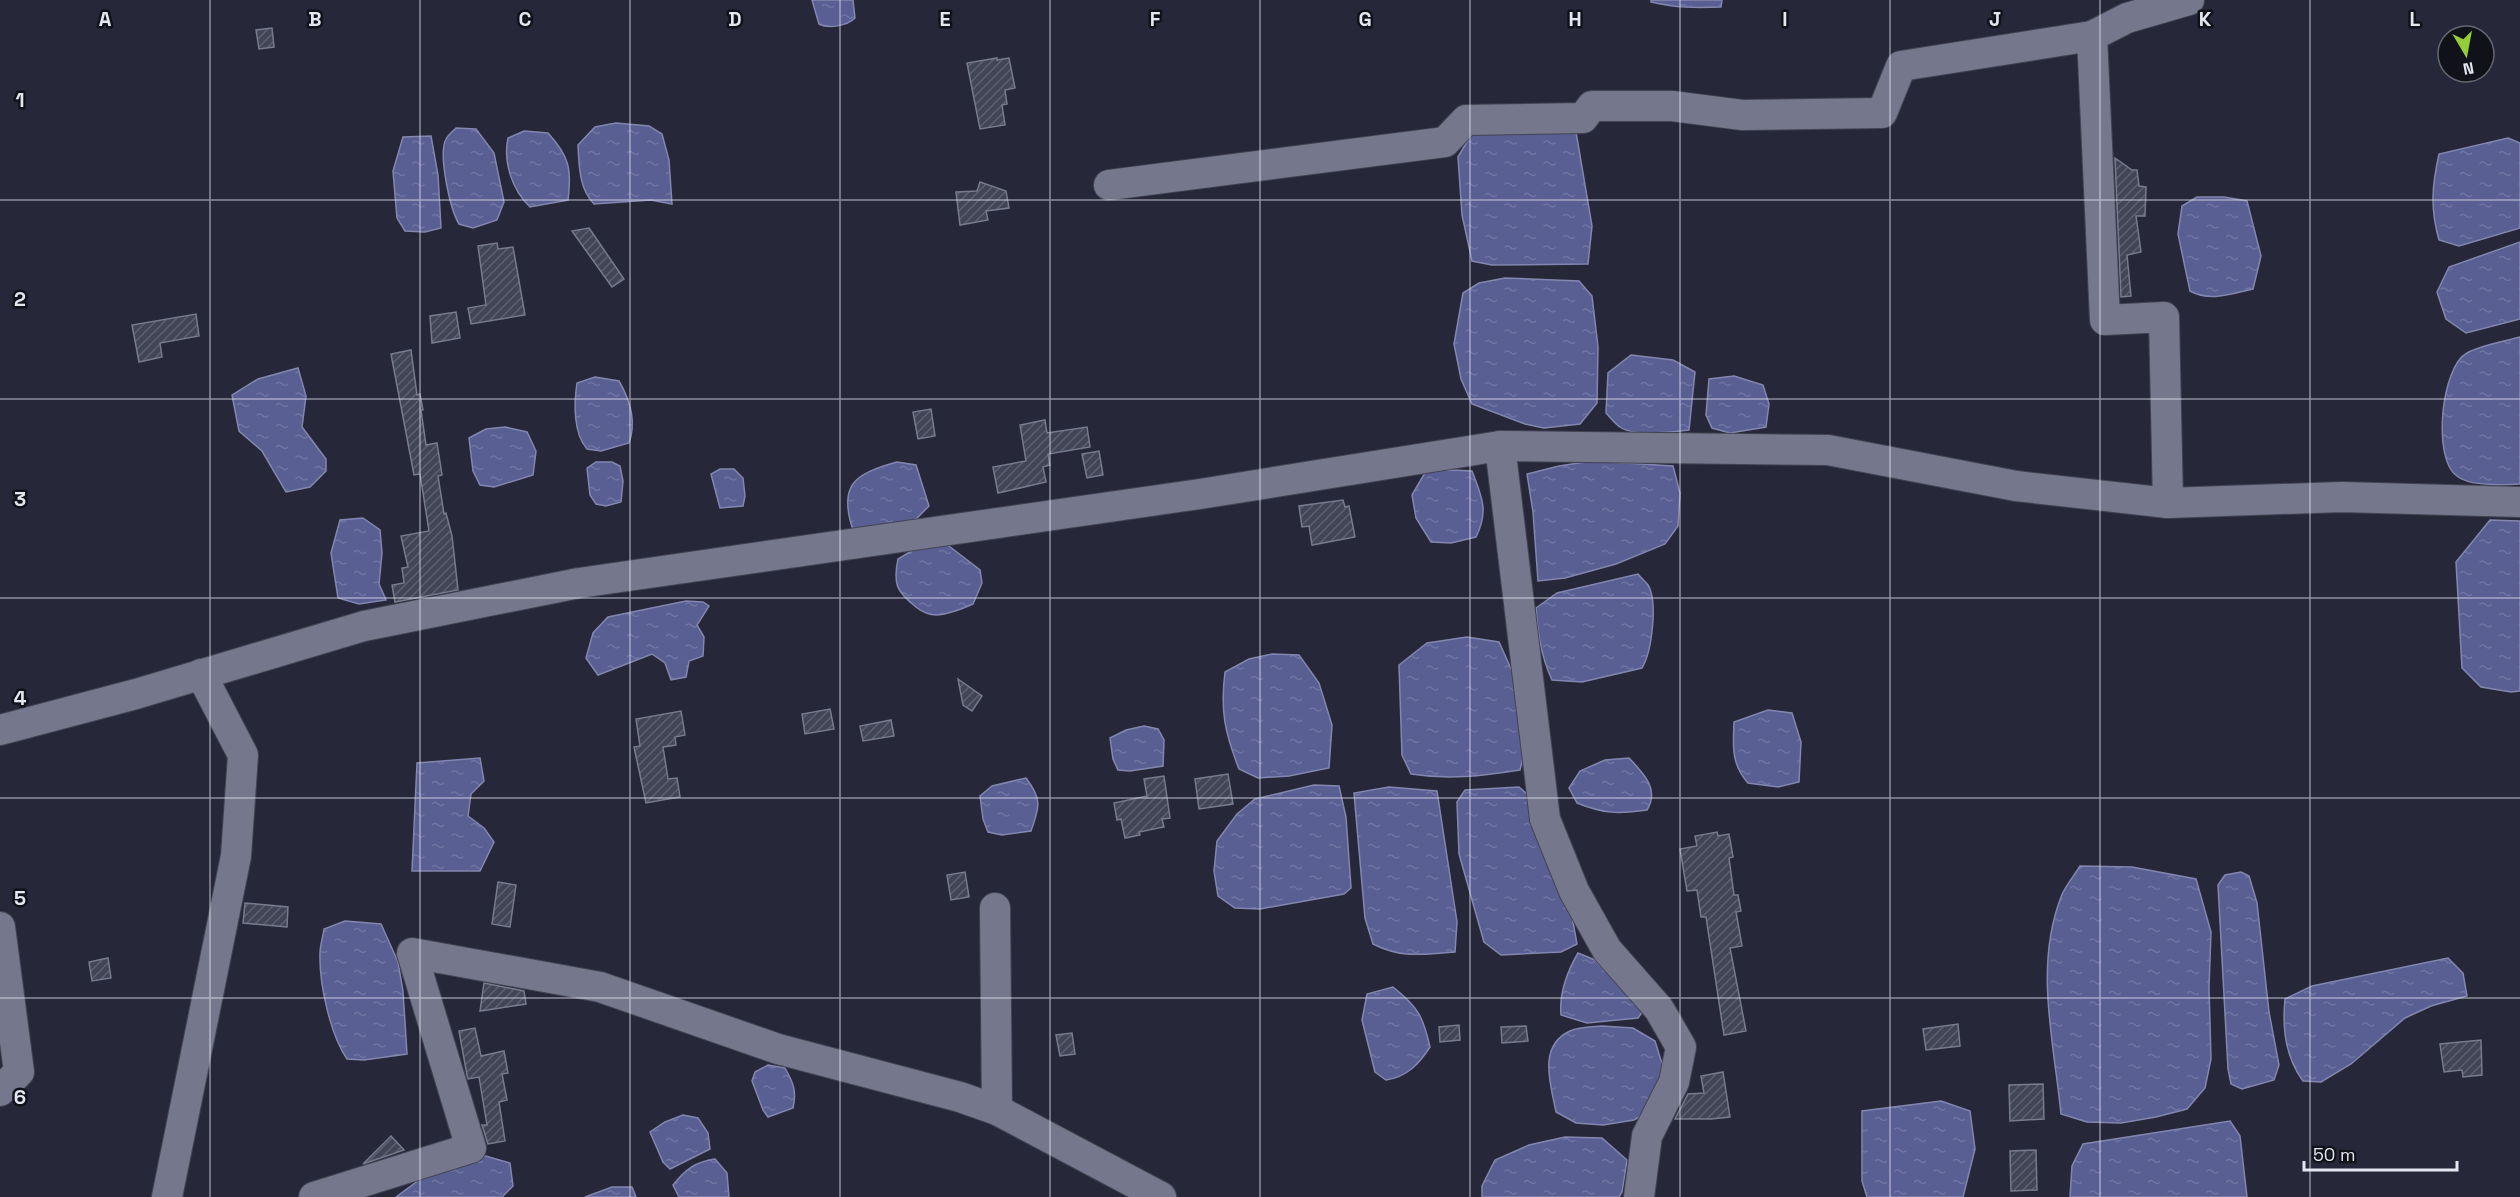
<svg xmlns="http://www.w3.org/2000/svg" width="2520" height="1197" viewBox="0 0 2520 1197" font-family="'Space Grotesk',sans-serif">
  <defs>
    <pattern id="water-ripples" width="26" height="14" patternUnits="userSpaceOnUse" patternTransform="scale(1.5)"><rect width="26" height="14" fill="#595e93"/><path d="M2 4q2-2 4 0t4 0M15 11q2-2 4 0t4 0" fill="none" stroke="#7175a3"/></pattern>
    <pattern id="building-hatch" width="6" height="6" patternUnits="userSpaceOnUse" patternTransform="scale(1.5)"><rect width="6" height="6" fill="#424556"/><path d="M-1 1l2-2M0 6l6-6M5 7l2-2" fill="none" stroke="#5d606f"/></pattern>
  </defs>
  <rect width="100%" height="100%" fill="#262839"/>
  <g fill="url(#water-ripples)" stroke="#8387af" stroke-width="1.5">
    <path d="M812,0H853L855,18C847,26 828,29 819,24Z"/>
    <path d="M1651,0H1722L1721,7C1697,8 1675,8 1651,2Z"/>
    <path d="M616,123L649,126L662,134L669,160L672,204L651,200L594,204C579,189 579,165 578,145L595,127Z"/>
    <path d="M456,128L476,129L494,153L504,202L497,220L473,228L459,224C450,209 438,154 446,139C448,135 453,131 456,128Z"/>
    <path d="M524,131L548,133C569,156 572,169 568,200L530,207C512,190 503,162 508,138Z"/>
    <polygon points="1576,132 1592,226 1588,264 1492,265 1472,261 1462,215 1458,157 1472,133"/>
    <polygon points="431,136 438,175 441,228 425,232 405,231 397,218 393,171 403,137"/>
    <path d="M2508,138L2520,143V228L2459,246L2439,240C2430,208 2432,186 2439,154Z"/>
    <path d="M2197,197H2224L2247,201L2261,256L2253,289C2231,294 2210,302 2190,291L2178,234L2182,206Z"/>
    <polygon points="2520,242 2520,319 2466,333 2446,319 2437,292 2449,267"/>
    <polygon points="1505,278 1579,281 1592,296 1598,347 1597,403 1580,424 1544,428 1525,424 1472,404 1461,379 1454,344 1463,293 1479,283"/>
    <path d="M2520,337V484C2504,485 2469,486 2457,476C2432,459 2441,367 2467,353C2482,345 2503,342 2520,337Z"/>
    <path d="M1631,355L1673,360L1695,372L1689,430C1672,432 1634,437 1620,427C1615,424 1610,417 1606,413L1608,373Z"/>
    <polygon points="298,368 306,396 302,427 326,459 326,471 310,487 286,492 262,451 239,431 232,395 258,379"/>
    <polygon points="1734,376 1763,385 1769,404 1766,427 1730,433 1712,428 1706,415 1709,379"/>
    <path d="M595,377L619,381C630,400 637,421 629,443L601,451L587,449C573,433 574,403 577,383Z"/>
    <polygon points="505,427 527,432 536,451 533,475 494,487 480,485 473,471 469,438 486,429"/>
    <polygon points="1592,461 1673,466 1680,493 1678,526 1665,544 1616,564 1565,578 1538,581 1533,512 1527,474 1559,466"/>
    <polygon points="596,462 612,462 620,466 623,481 621,502 606,506 596,504 590,495 587,468"/>
    <path d="M897,462L916,465L929,506L916,519L869,536L854,533C837,485 854,474 897,462Z"/>
    <polygon points="720,469 734,469 743,478 745,496 743,506 720,508 711,474"/>
    <path d="M1453,470L1472,471C1482,497 1489,511 1476,537L1451,543L1431,542L1416,518L1412,495L1426,471Z"/>
    <polygon points="363,518 380,530 382,553 379,584 386,600 359,604 338,598 331,553 340,520"/>
    <polygon points="2490,520 2520,521 2520,691 2511,692 2481,687 2462,668 2456,562"/>
    <path d="M945,543L980,570L982,583L973,604C962,609 950,614 937,615C929,615 922,612 916,607C896,591 893,584 898,559L918,547Z"/>
    <path d="M1638,574C1641,578 1645,581 1648,585C1658,602 1652,651 1642,668L1582,682L1552,680C1541,656 1538,635 1536,608L1557,593Z"/>
    <polygon points="686,601 703,602 709,606 697,625 704,637 703,656 689,661 686,677 671,680 665,663 652,654 598,675 586,658 593,633 608,617"/>
    <path d="M1467,637L1499,642L1526,702L1523,758L1520,770C1482,776 1449,780 1411,774L1402,755L1399,665L1427,643Z"/>
    <path d="M1272,654L1299,655L1319,683L1332,725L1329,768L1289,776L1258,778L1239,769C1225,733 1220,711 1225,672L1249,659Z"/>
    <path d="M1768,710L1792,713L1801,742L1799,782L1778,787L1748,783C1731,764 1733,746 1734,722Z"/>
    <polygon points="1144,726 1158,729 1164,740 1163,766 1130,771 1118,770 1113,759 1110,738 1126,730"/>
    <polygon points="480,758 484,781 471,794 468,816 484,828 494,842 480,871 412,871 417,763"/>
    <path d="M1629,758C1643,773 1660,789 1647,810C1619,814 1604,814 1577,803L1569,788L1580,771L1605,760Z"/>
    <path d="M1026,778C1042,799 1040,806 1031,831L1002,835L988,832L983,819L980,796L992,786Z"/>
    <polygon points="1314,785 1339,786 1346,817 1351,888 1344,894 1260,909 1235,908 1218,896 1214,871 1217,841 1237,814 1255,799"/>
    <path d="M1389,787L1437,791L1457,922L1455,952C1422,954 1403,959 1373,944L1365,918L1354,793Z"/>
    <polygon points="1519,787 1528,795 1572,916 1577,944 1561,952 1501,955 1484,942 1459,854 1457,802 1465,790"/>
    <path d="M2080,866L2132,867L2196,879L2211,932L2209,988L2211,1059L2205,1088L2187,1109L2156,1117L2121,1123L2087,1122L2061,1114C2054,1042 2034,967 2061,897C2065,886 2074,876 2080,866Z"/>
    <polygon points="2241,872 2249,876 2257,903 2269,1012 2279,1065 2274,1080 2242,1089 2231,1084 2228,1069 2218,885 2225,875"/>
    <path d="M345,921L381,924L398,962L403,991L407,1054L364,1060L347,1059C330,1034 319,983 320,953C320,945 323,937 324,929Z"/>
    <path d="M1578,953L1595,960L1643,1011L1638,1018L1587,1023L1561,1015C1559,993 1567,972 1578,953Z"/>
    <path d="M2448,958L2463,973L2467,996L2431,1006L2405,1018L2351,1064L2321,1082L2303,1081C2286,1058 2282,1028 2285,999L2312,986Z"/>
    <path d="M1393,987C1418,1007 1423,1016 1430,1047C1419,1064 1407,1077 1386,1080L1375,1072L1362,1020L1367,994Z"/>
    <path d="M1602,1026L1633,1028L1655,1041L1663,1067L1657,1092L1646,1113L1634,1120L1603,1125L1576,1123L1556,1112C1551,1085 1537,1046 1570,1031C1579,1027 1592,1027 1602,1026Z"/>
    <path d="M768,1065L785,1068C793,1082 797,1091 793,1108L768,1117L763,1110L752,1081L755,1072Z"/>
    <polygon points="1941,1101 1970,1111 1975,1149 1963,1197 1867,1197 1862,1181 1862,1111"/>
    <polygon points="683,1115 698,1118 708,1133 710,1149 670,1169 663,1162 650,1132 665,1122"/>
    <polygon points="2230,1121 2240,1136 2247,1197 2070,1197 2072,1166 2083,1144"/>
    <polygon points="1565,1137 1602,1138 1627,1160 1622,1192 1619,1197 1482,1197 1482,1186 1495,1160 1529,1145"/>
    <polygon points="482,1155 510,1163 513,1186 502,1197 396,1197 430,1172"/>
    <path d="M715,1159L727,1173L729,1197H679L673,1185C686,1169 695,1162 715,1159Z"/>
    <polygon points="612,1187 632,1187 636,1197 585,1197"/>
  </g>
  <g fill="url(#building-hatch)" stroke="#787b8e" stroke-width="1.5">
    <polygon points="272,28 274,47 259,49 256,30"/>
    <polygon points="997,58 997,60 1009,58 1015,88 1005,90 1007,104 1002,105 1005,125 980,129 967,63"/>
    <polygon points="2115,158 2132,170 2137,170 2139,186 2146,187 2145,216 2136,216 2141,252 2127,255 2131,296 2121,297"/>
    <polygon points="980,182 1006,191 1009,208 986,211 988,220 960,225 956,192 977,191"/>
    <polygon points="589,228 624,279 612,287 572,231"/>
    <polygon points="497,243 498,249 513,247 525,315 471,324 468,308 486,305 478,246"/>
    <polygon points="456,312 460,338 432,343 430,316"/>
    <polygon points="196,314 199,336 160,343 162,357 139,362 132,325"/>
    <polygon points="411,350 417,395 420,394 423,410 421,410 426,445 437,443 442,475 438,476 444,514 446,513 452,536 458,590 395,602 392,585 404,583 402,568 408,567 401,536 429,531 420,474 414,475 391,354"/>
    <polygon points="931,409 935,436 918,439 913,412"/>
    <polygon points="1045,420 1047,433 1087,427 1090,447 1048,454 1050,465 1043,467 1046,482 998,493 993,467 1026,461 1020,425"/>
    <polygon points="1099,451 1103,475 1087,478 1082,454"/>
    <polygon points="1343,500 1345,507 1349,506 1355,537 1312,545 1309,526 1302,527 1299,506"/>
    <polygon points="958,679 982,696 972,711 963,705"/>
    <polygon points="830,709 834,729 805,734 802,714"/>
    <polygon points="681,711 685,735 675,737 676,745 663,747 668,779 677,778 680,797 646,803 634,747 640,746 636,719"/>
    <polygon points="891,720 894,736 863,741 860,726"/>
    <polygon points="1228,774 1233,804 1199,809 1195,779"/>
    <polygon points="1164,776 1170,818 1162,819 1164,827 1139,832 1140,835 1125,838 1121,819 1117,820 1114,803 1147,796 1144,779"/>
    <polygon points="1717,832 1718,836 1729,834 1733,857 1729,858 1734,895 1738,895 1741,911 1736,912 1742,946 1730,948 1746,1031 1724,1035 1706,917 1701,917 1697,890 1687,891 1680,849 1697,846 1695,836"/>
    <polygon points="965,872 969,897 951,900 947,875"/>
    <polygon points="498,882 516,885 510,927 492,924"/>
    <polygon points="245,903 288,907 287,927 243,923"/>
    <polygon points="108,958 111,978 92,981 89,962"/>
    <polygon points="484,983 524,991 526,1004 480,1011"/>
    <polygon points="1958,1024 1960,1046 1926,1050 1923,1029"/>
    <polygon points="1459,1025 1460,1040 1440,1042 1439,1027"/>
    <polygon points="1526,1026 1528,1041 1502,1043 1501,1027"/>
    <polygon points="475,1028 481,1056 504,1051 508,1073 502,1074 507,1100 499,1102 505,1141 488,1144 482,1125 487,1125 479,1077 468,1079 467,1075 459,1031"/>
    <polygon points="1072,1033 1075,1054 1060,1056 1056,1035"/>
    <polygon points="2481,1040 2482,1075 2463,1077 2462,1070 2444,1072 2440,1044"/>
    <polygon points="1723,1072 1730,1117 1711,1119 1675,1119 1688,1094 1704,1093 1701,1076"/>
    <polygon points="2043,1084 2044,1119 2010,1121 2009,1085"/>
    <polygon points="391,1136 404,1150 363,1164"/>
    <polygon points="2036,1150 2037,1190 2011,1191 2010,1151"/>
  </g>
  <g fill="none" stroke-linecap="round" stroke-linejoin="round">
    <g stroke="#434452" stroke-width="32">
      <g id="minor">
        <polyline points="1109,185 1445,142 1466,120 1583,118 1592,106 1672,106 1742,115 1882,113 1901,66 2092,36"/>
        <polyline points="1500,446 1545,819 1574,891 1607,950 1659,1009 1681,1047 1674,1082 1647,1136 1639,1197"/>
        <polyline points="2168,503 2164,317 2105,320 2092,36 2127,18 2189,0"/>
        <polyline points="0,730 136,694 364,626 579,583 1200,494 1500,446 1828,450 2016,486 2168,503 2342,497 2520,502"/>
        <polyline points="0,927 19,1072 0,1091"/>
        <polyline points="997,1110 1161,1197"/>
        <polyline points="167,1197 236,856 243,755 201,674"/>
        <polyline points="314,1197 471,1148 412,953 600,987 778,1049 960,1097 997,1110 995,908"/>
      </g>
    </g>
    <use href="#minor" stroke="#75788c" stroke-width="30"/>
  </g>
  <path fill="none" stroke="#e4e6f1" stroke-width="1.5" stroke-opacity="0.55" d="M210,0V1197M420,0V1197M630,0V1197M840,0V1197M1050,0V1197M1260,0V1197M1470,0V1197M1680,0V1197M1890,0V1197M2100,0V1197M2310,0V1197M0,200H2520M0,399H2520M0,598H2520M0,798H2520M0,998H2520"/>
  <g font-size="20" text-anchor="middle" font-weight="bold" fill="#e4e6f1" stroke="#111219" stroke-width="5" stroke-linejoin="round" paint-order="stroke">
    <text x="105" y="26">A</text>
    <text x="315" y="26">B</text>
    <text x="525" y="26">C</text>
    <text x="735" y="26">D</text>
    <text x="945" y="26">E</text>
    <text x="1155" y="26">F</text>
    <text x="1365" y="26">G</text>
    <text x="1575" y="26">H</text>
    <text x="1785" y="26">I</text>
    <text x="1995" y="26">J</text>
    <text x="2205" y="26">K</text>
    <text x="2415" y="26">L</text>
    <text x="20" y="107">1</text>
    <text x="20" y="306">2</text>
    <text x="20" y="506">3</text>
    <text x="20" y="705">4</text>
    <text x="20" y="905">5</text>
    <text x="20" y="1104">6</text>
  </g>
  <g transform="translate(2466 54) rotate(170)"><circle r="28" fill="#111219" stroke="#65676f" stroke-width="1.5"/>
  <path d="M0-4.5L10 22L0 15L-10 22Z" fill="#94cc3c"/>
  <text y="-9" font-size="16" font-weight="bold" text-anchor="middle" fill="#e4e6f1">N</text>
  </g>
  <path d="M2304 1161v9h153v-9" fill="none" stroke="#e4e6f1" stroke-width="3"/>
  <text x="2313" y="1161" font-size="18" fill="#e4e6f1" stroke="#111219" stroke-width="4.5" paint-order="stroke">50 m</text>
</svg>
